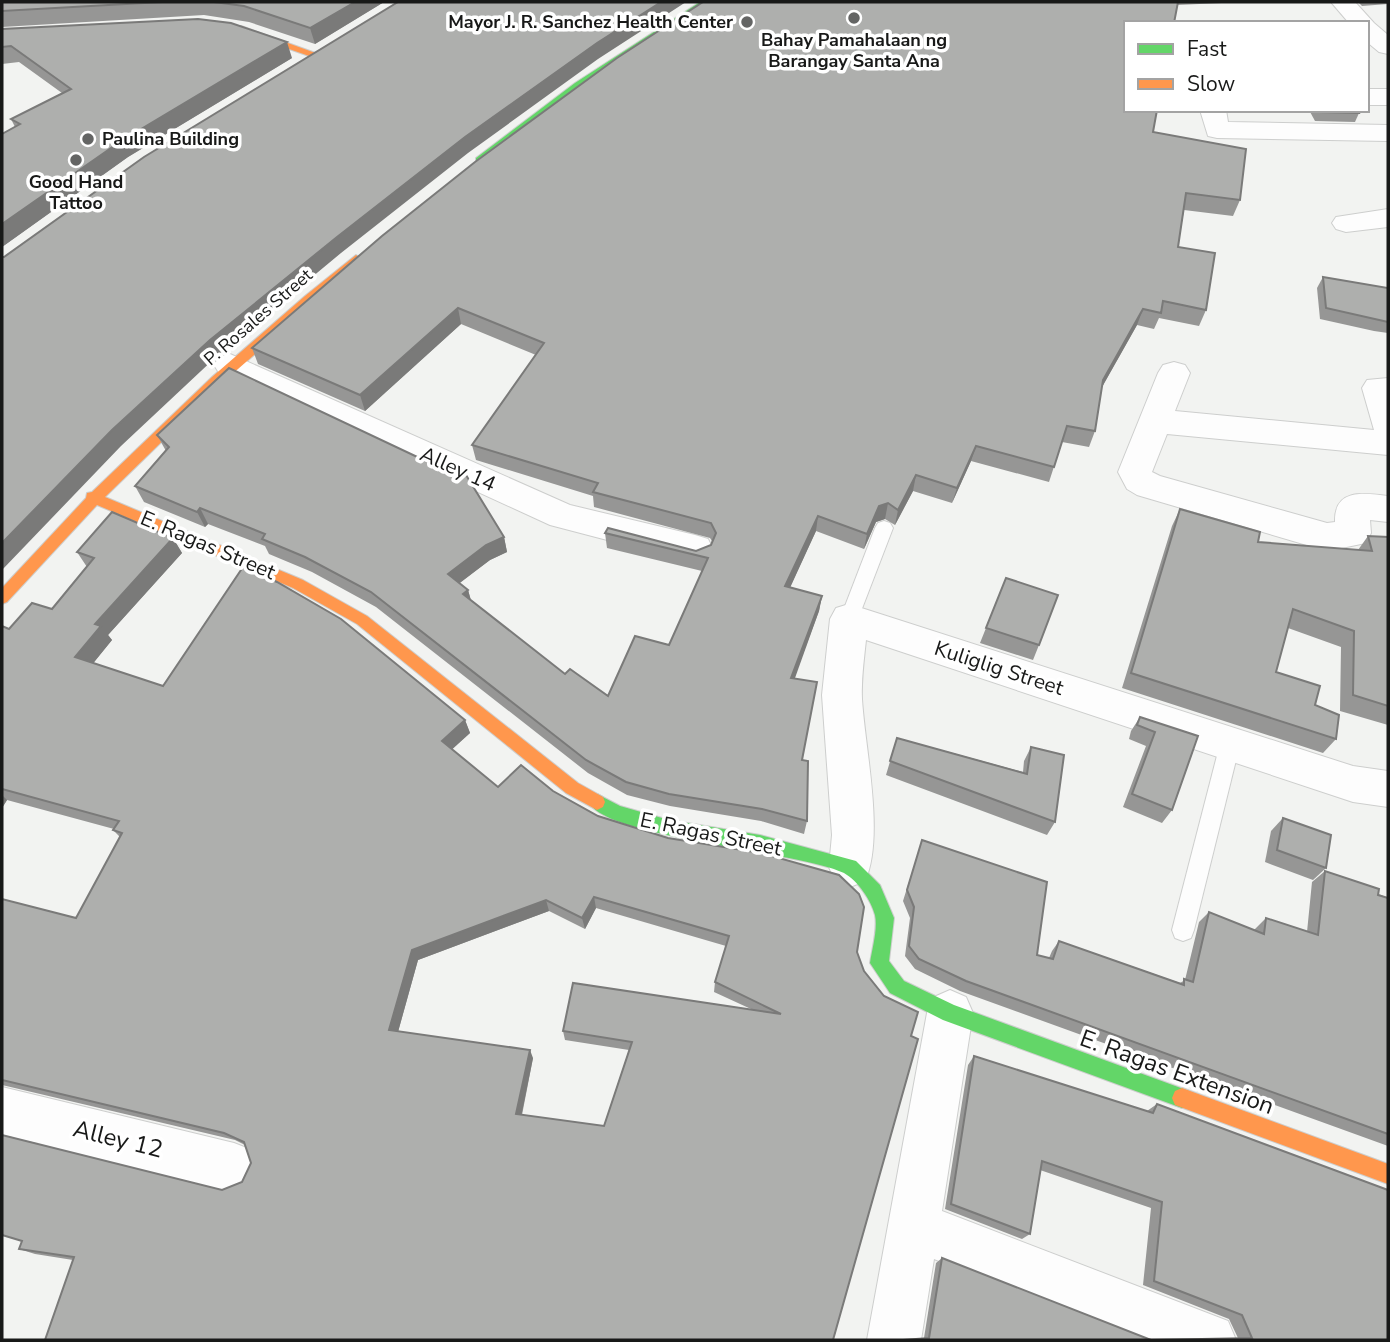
<svg xmlns="http://www.w3.org/2000/svg" width="1390" height="1342" viewBox="0 0 1390 1342" font-family="'Nunito Sans',sans-serif">
  <rect width="100%" height="100%" fill="#f2f3f1"/>
  <g fill="none" stroke-linecap="round" stroke-linejoin="round">
    <g stroke="#cdcecd" stroke-width="2">
      <g id="lane">
        <polygon points="884,521 890,523 893,528 858,619 856,624 849,626 842,624 840,619 875,528 878,523"/>
        <polygon points="1230,735 1237,738 1240,744 1194,930 1191,938 1183,941 1175,938 1172,930 1220,744 1223,738"/>
      </g>
    </g>
    <g stroke="#cdcecd" stroke-width="2">
      <g id="street">
        <polygon points="1331,2 1355,2 1374,23 1388,35 1388,54 1379,52 1367,42 1367,23 1349,23"/>
        <rect x="1367" y="89" width="21" height="16"/>
        <polygon points="1200,110 1226,110 1228,122 1388,125 1388,141 1217,138 1208,136"/>
        <polygon points="1388,209 1388,227 1346,232 1336,229 1332,223 1336,217"/>
        <polygon points="230,354 570,505 695,535 708,539 713,549 708,559 695,563 550,525 219,373 214,365 219,357"/>
        <path d="M1174,362L1185,365L1190,373L1175,411L1374,430L1362,388L1367,380L1388,378V455L1167,434L1152,472L1160,476L1327,523L1335,522C1334,488 1364,493 1388,496V522L1370,520L1371,533L1366,543L1327,551L1137,495L1127,489L1118,472L1158,373L1163,365Z"/>
        <path d="M849,604L1353,766L1388,771V807L1353,802L866,640C864,659 861,680 862,699C865,749 885,837 865,881L850,887L835,881L829,867L832,835L822,695L830,619L836,608Z"/>
        <polygon points="950,990 966,997 973,1013 942,1211 1228,1321 1236,1340 1141,1340 934,1259 921,1340 867,1340 927,1013 934,997"/>
        <polygon points="2,1087 234,1143 252,1150 259,1168 252,1186 234,1193 2,1135"/>
      </g>
    </g>
    <g stroke="#cdcecd" stroke-width="2">
      <g id="fast">
        <polygon points="700,2 711,2 583,87 484,162 476,162 476,158 575,83"/>
        <path d="M597,794L620,806L669,820L760,835L856,861L880,885L894,918L889,961L904,981L954,1005L1189,1091L1192,1098L1189,1105L1182,1108L943,1020L890,993L870,963C872,949 878,929 875,915C871,900 858,881 844,873C799,851 605,838 589,802L591,797Z"/>
      </g>
    </g>
    <g stroke="#cdcecd" stroke-width="2">
      <g id="slow">
        <polygon points="235,26 241,26 321,55 312,57 235,30"/>
        <polygon points="356,255 362,259 360,262 222,383 105,497 303,580 367,616 578,783 603,797 605,802 603,807 597,810 566,793 357,624 293,588 97,505 7,602 2,604 2,588 86,498 87,493 92,492 212,377 305,296"/>
        <polygon points="1182,1088 1388,1164 1388,1184 1175,1105 1172,1098 1175,1091"/>
      </g>
    </g>
    <use href="#lane" fill="#fdfdfd" fill-rule="evenodd"/>
    <use href="#street" fill="#fdfdfd" fill-rule="evenodd"/>
    <use href="#fast" fill="#63d668" fill-rule="evenodd"/>
    <use href="#slow" fill="#ff974d" fill-rule="evenodd"/>
  </g>
  <g fill="#969695" fill-rule="evenodd">
    <polygon points="2,2 384,2 315,44 249,22 204,15 2,27"/>
    <polygon points="703,2 1244,2 1177,5 1153,132 1240,200 1233,216 1184,210 1178,247 1206,310 1199,326 1159,318 1154,329 1137,325 1102,387 1095,431 1089,447 1062,442 1049,482 971,461 952,503 913,491 895,525 885,519 876,522 864,549 816,531 790,587 822,596 819,611 794,678 802,760 807,821 804,834 761,821 670,806 627,795 588,773 376,607 312,572 269,554 265,546 208,524 205,527 144,502 135,486 166,451 157,435 504,537 507,552 490,560 459,583 468,590 471,600 565,674 608,696 669,645 702,571 607,548 605,533 696,551 711,545 712,541 710,538 594,507 593,496 476,460 472,445 536,355 461,324 365,411 258,364 252,348"/>
    <polygon points="1358,2 1388,2 1388,4 1362,6"/>
    <polygon points="2,29 292,58 128,157 2,247 2,134 15,127 11,119 62,93 19,62 2,64"/>
    <polygon points="1309,110 1358,110 1359,113 1355,122 1315,121"/>
    <polygon points="1323,277 1388,288 1388,333 1374,331 1320,319 1317,288"/>
    <polygon points="1180,509 1258,542 1358,550 1368,536 1388,537 1388,725 1340,711 1341,647 1288,628 1276,672 1315,705 1336,739 1323,753 1122,688 1172,526"/>
    <path d="M173,538L182,553L108,635L112,640L93,663L163,686L465,720L470,733L452,749L498,787L553,791L598,816L857,952L833,1340L73,1260L35,1254L19,1249L22,1241L222,1190L242,1182L251,1163L245,1145L235,1140L2,1085V899L76,918L120,837L113,830L114,829L7,800L2,808V626L9,629L52,609L87,567L77,552ZM596,908L726,946L715,982L714,992L751,1009L563,1031L565,1040L629,1050L604,1126L522,1115L533,1058L398,1032L418,960L549,911L585,929Z"/>
    <polygon points="986,628 1039,645 1033,660 980,643"/>
    <polygon points="1140,717 1198,736 1172,810 1162,823 1123,807 1146,746 1129,739 1131,731"/>
    <polygon points="897,738 1023,772 1024,761 1031,747 1055,822 1047,835 886,775"/>
    <polygon points="1283,818 1326,868 1313,880 1265,862 1271,831"/>
    <polygon points="922,840 1037,955 1049,958 1052,951 1059,941 1180,983 1185,980 1199,922 1209,912 1254,930 1266,918 1307,932 1312,882 1325,871 1388,898 1388,1146 960,991 915,969 905,956 910,918 903,901"/>
    <polygon points="974,1056 1147,1111 1157,1104 1388,1340 902,1340 924,1338 936,1263 942,1258 1151,1340 1238,1338 1229,1319 1143,1285 1151,1208 1040,1170 1030,1234 1022,1239 945,1209 968,1065"/>
  </g>
  <g fill="#7a7a79">
    <polygon points="355,2 384,2 315,44 310,28"/>
    <polygon points="661,2 686,2 598,59 468,153 341,253 217,356 121,446 2,570 2,543 112,430 210,340 337,237 465,137 597,43"/>
    <polygon points="287,42 292,58 128,157 2,247 2,224 121,141"/>
    <polygon points="458,308 461,324 365,411 360,395"/>
    <polygon points="1143,309 1137,325 1097,396 1103,380"/>
    <polygon points="976,446 971,461 952,503 957,488"/>
    <polygon points="916,475 913,491 895,525 898,510"/>
    <polygon points="888,503 885,519 876,522 864,549 867,534 879,506"/>
    <polygon points="200,508 208,524 205,527 197,512"/>
    <polygon points="818,516 816,531 784,601 785,586"/>
    <polygon points="504,537 507,552 490,560 452,589 448,574 486,545"/>
    <polygon points="173,538 182,553 108,635 112,640 87,671 75,657 95,624"/>
    <polygon points="468,590 472,605 463,594"/>
    <polygon points="822,596 819,611 790,692 791,678"/>
    <polygon points="465,720 470,733 447,754 442,741"/>
    <polygon points="2,795 7,800 2,808"/>
    <polygon points="594,897 596,908 585,929 582,918"/>
    <polygon points="546,900 549,911 418,960 396,1039 389,1030 412,950"/>
    <polygon points="530,1050 533,1058 520,1122 516,1114"/>
  </g>
  <g fill="#aeafad" stroke="#7a7a79" stroke-width="2" fill-rule="evenodd">
    <polygon points="2,2 162,2 2,11"/>
    <polygon points="214,2 355,2 310,28 244,6"/>
    <polygon points="398,2 661,2 597,43 465,137 337,237 210,340 112,430 2,543 2,257 4,257 144,157"/>
    <polygon points="703,2 1178,2 1174,23 1126,23 1126,110 1157,110 1153,132 1246,149 1240,200 1186,193 1178,247 1215,253 1206,310 1163,301 1161,313 1143,309 1103,380 1095,431 1067,426 1054,467 976,446 957,488 916,475 898,510 888,503 879,506 867,534 818,516 785,586 822,596 791,678 817,682 802,760 808,761 807,821 762,809 669,794 626,782 586,760 371,592 305,557 262,539 265,534 200,508 197,512 135,486 169,447 157,435 229,368 430,463 433,460 466,475 504,537 486,545 448,574 468,590 463,594 565,674 570,669 608,696 635,636 669,645 708,558 605,533 608,528 696,551 711,545 716,533 711,523 593,492 598,483 472,445 544,343 458,308 360,395 252,348 382,236 475,162 617,58"/>
    <polygon points="198,19 231,23 287,42 121,141 2,224 2,134 20,124 11,119 71,89 11,46 2,47 2,29"/>
    <polygon points="1318,110 1358,110 1359,113 1319,112"/>
    <polygon points="1323,277 1388,288 1388,322 1326,308"/>
    <polygon points="1180,509 1260,532 1258,542 1372,551 1368,536 1388,537 1388,706 1353,695 1354,631 1293,609 1276,672 1320,686 1315,705 1339,715 1336,739 1131,673"/>
    <path d="M112,512L173,538L95,624L101,626L75,657L163,686L243,567L277,582L341,619L465,720L442,741L498,787L521,765L553,791L598,816L668,838L761,853L839,875L859,894L864,907L857,952L864,971L884,996L918,1012L911,1036L918,1039L833,1340H45L74,1257L19,1249L22,1241L2,1235V1135L222,1190L242,1182L251,1163L244,1142L224,1133L2,1080V899L76,918L122,833L113,830L119,821L2,789V626L9,629L32,603L52,609L94,558L77,552ZM594,897L729,936L715,982L781,1014L573,983L563,1031L632,1042L604,1126L516,1114L530,1050L389,1030L412,950L546,900L582,918Z"/>
    <polygon points="1006,578 1058,595 1039,645 986,628"/>
    <polygon points="1140,717 1198,736 1172,810 1132,794 1155,732 1137,725"/>
    <polygon points="897,738 1027,774 1031,747 1064,755 1055,822 890,761"/>
    <polygon points="1283,818 1331,835 1326,868 1277,850"/>
    <polygon points="922,840 1047,882 1037,955 1053,959 1059,941 1184,985 1184,979 1193,982 1209,912 1264,934 1266,918 1318,935 1325,871 1379,889 1378,895 1388,898 1388,1134 966,981 919,959 909,946 914,907 907,890"/>
    <polygon points="974,1056 1153,1113 1157,1104 1388,1190 1388,1340 903,1340 929,1338 942,1258 1151,1340 1252,1338 1242,1315 1154,1281 1162,1202 1042,1161 1030,1234 951,1204"/>
  </g>
  <g fill="#646564" stroke="#fff" stroke-width="2.5">
    <circle cx="854" cy="18" r="7"/>
    <circle cx="747" cy="22" r="7"/>
    <circle cx="88" cy="139" r="7"/>
    <circle cx="76" cy="160" r="7"/>
  </g>
  <g text-anchor="middle" stroke-width="7" stroke-linejoin="round" paint-order="stroke">
    <g font-size="18" font-weight="bold" fill="#181918" stroke="#fff">
      <text x="733" y="28" text-anchor="end">Mayor J. R. Sanchez Health Center</text>
      <text x="854" y="46">Bahay Pamahalaan ng<tspan x="854" dy="21">Barangay Santa Ana</tspan></text>
      <text x="102" y="145" text-anchor="start">Paulina Building</text>
      <text x="76" y="188">Good Hand<tspan x="76" dy="21">Tattoo</tspan></text>
    </g>
    <g font-size="18" fill="#181918" stroke="#fff">
      <text transform="translate(258 317) rotate(-41)" y="6">P. Rosales Street</text>
    </g>
    <g font-size="21" fill="#181918" stroke="#fff">
      <text transform="translate(458 469) rotate(24)" y="7">Alley 14</text>
      <text transform="translate(208 545) rotate(23)" y="7">E. Ragas Street</text>
      <text transform="translate(999 668) rotate(18)" y="7">Kuliglig Street</text>
      <text transform="translate(711 834) rotate(12)" y="7">E. Ragas Street</text>
    </g>
    <g font-size="24" fill="#181918" stroke="#fff">
      <text transform="translate(1177 1072) rotate(20)" y="8">E. Ragas Extension</text>
      <text transform="translate(118 1139) rotate(14)" y="8">Alley 12</text>
    </g>
  </g>
  <rect width="1390" height="1342" fill="none" stroke="#181918" stroke-width="7"/>
  <rect x="1124" y="21" width="245" height="91" fill="#ffffff" stroke="#a3a3a3" stroke-width="2"/>
  <rect x="1138" y="44" width="35" height="10" fill="#63d668" stroke="#a3a3a3" stroke-width="2"/>
  <text x="1187" y="56" font-size="21" fill="#181918">Fast</text>
  <rect x="1138" y="79" width="35" height="10" fill="#ff974d" stroke="#a3a3a3" stroke-width="2"/>
  <text x="1187" y="91" font-size="21" fill="#181918">Slow</text>
</svg>
